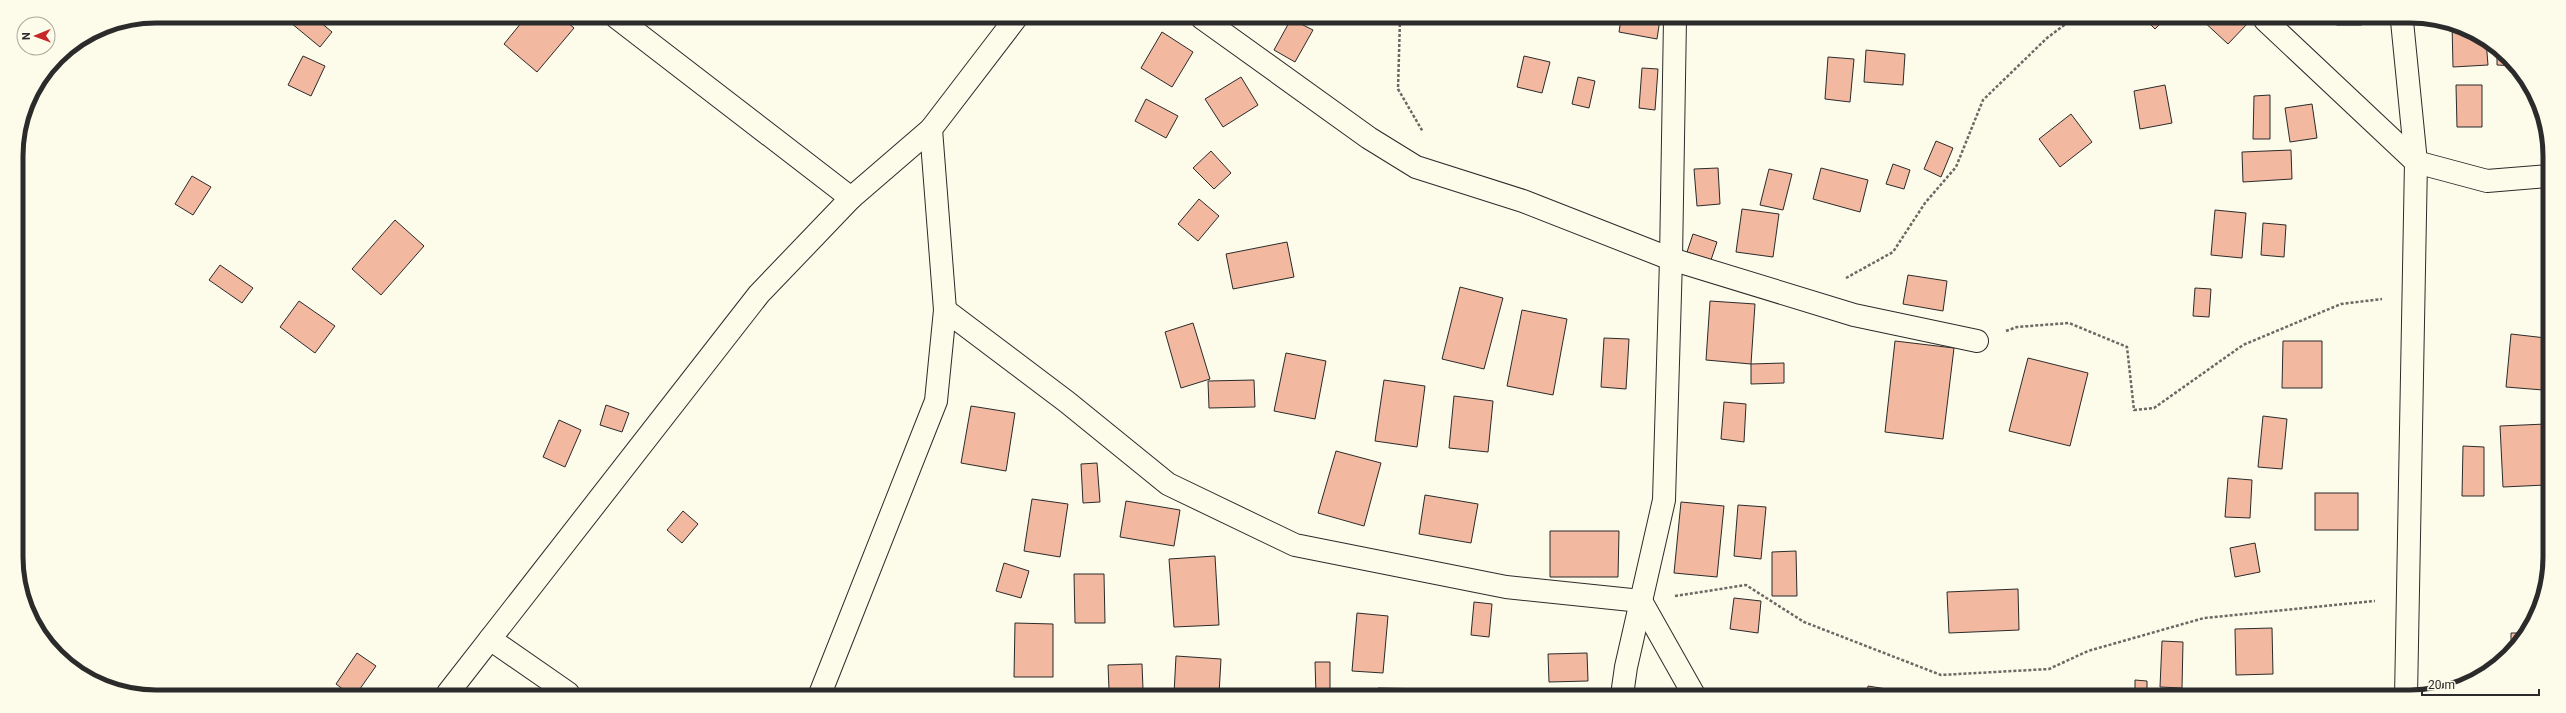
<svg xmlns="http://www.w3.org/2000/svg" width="2566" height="713" viewBox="0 0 2566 713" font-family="Roboto,sans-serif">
  <rect width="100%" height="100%" fill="#fdfbea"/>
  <g fill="#f2b8a0" stroke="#2b2b2b">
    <polygon points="297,16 313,16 332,32 320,47 291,23"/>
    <polygon points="526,17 561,17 574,28 537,72 504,44"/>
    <polygon points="1291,19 1313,30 1295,62 1274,50"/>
    <polygon points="1621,19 1660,19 1657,39 1619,32"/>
    <polygon points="2146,20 2164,20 2155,29"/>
    <polygon points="2202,20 2243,20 2247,24 2228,44"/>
    <rect x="2337" y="21" width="24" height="4"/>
    <polygon points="2452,23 2480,35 2486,40 2488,65 2453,67"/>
    <polygon points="1162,32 1193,52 1172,87 1141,68"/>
    <polygon points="2497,49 2515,64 2516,66 2497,65"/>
    <polygon points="1866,50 1905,54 1903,85 1864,82"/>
    <polygon points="303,56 325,66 311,96 288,85"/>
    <polygon points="1524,56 1550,62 1542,93 1517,87"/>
    <polygon points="1828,57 1854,59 1850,102 1825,99"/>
    <polygon points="1642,68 1658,69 1655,110 1639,108"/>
    <polygon points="1241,77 1258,105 1223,127 1205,99"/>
    <polygon points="1578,77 1595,81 1589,108 1572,104"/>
    <polygon points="2165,85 2172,123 2140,129 2134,91"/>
    <polygon points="2456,85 2482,85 2482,127 2457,127"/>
    <polygon points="2270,95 2270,139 2253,139 2254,96"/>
    <polygon points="1146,99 1178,116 1166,138 1135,121"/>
    <polygon points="2312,104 2317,138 2290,142 2285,108"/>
    <polygon points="2071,114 2092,142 2060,167 2039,139"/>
    <polygon points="1936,141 1953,148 1941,177 1924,169"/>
    <polygon points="2291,150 2292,179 2243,182 2242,152"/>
    <polygon points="1211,151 1231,173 1214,189 1193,168"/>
    <polygon points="1893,164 1910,170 1904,189 1886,184"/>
    <polygon points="1718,168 1720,204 1697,206 1694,169"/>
    <polygon points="1821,168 1868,180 1860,212 1813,199"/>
    <polygon points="1769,169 1792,174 1783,210 1760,205"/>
    <polygon points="192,176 211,187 193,215 175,204"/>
    <polygon points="1199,199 1219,216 1198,241 1178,224"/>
    <polygon points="1742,209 1779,214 1773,257 1736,252"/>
    <polygon points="2215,210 2246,213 2242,258 2211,255"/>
    <polygon points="395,220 424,246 381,295 352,269"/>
    <polygon points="2263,223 2286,225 2284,257 2261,255"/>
    <polygon points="1693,234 1717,242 1711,260 1687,252"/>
    <polygon points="1287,242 1294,277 1233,289 1226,254"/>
    <polygon points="220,265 253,288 242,303 209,280"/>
    <polygon points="1908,275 1947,281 1943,311 1903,304"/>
    <polygon points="1460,287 1503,298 1484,369 1442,359"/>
    <polygon points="2195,288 2211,289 2209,317 2193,316"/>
    <polygon points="299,301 335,326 315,353 280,327"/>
    <polygon points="1710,301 1755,304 1751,364 1706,360"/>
    <polygon points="1522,310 1567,319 1553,395 1507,386"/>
    <polygon points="1193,323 1210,379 1181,388 1165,332"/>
    <polygon points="2511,334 2546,338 2543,390 2506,387"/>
    <polygon points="1604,338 1629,339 1626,389 1601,387"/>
    <polygon points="1895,341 1954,348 1943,439 1885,432"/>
    <polygon points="2283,341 2322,341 2322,388 2282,388"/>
    <polygon points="1286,353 1326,361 1315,419 1274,411"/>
    <polygon points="2028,358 2088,373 2070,446 2009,431"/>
    <polygon points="1784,363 1784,383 1751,384 1751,364"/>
    <polygon points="1254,380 1255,407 1209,408 1208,381"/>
    <polygon points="1384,380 1425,386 1417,447 1375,441"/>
    <polygon points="1454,396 1493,401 1488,452 1449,448"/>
    <polygon points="1724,402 1746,404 1744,442 1721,439"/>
    <polygon points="606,405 629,413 622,432 600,425"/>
    <polygon points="971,406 1015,413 1006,471 961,463"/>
    <polygon points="2263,416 2287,419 2282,469 2258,467"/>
    <polygon points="559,420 581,430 565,467 543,457"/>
    <polygon points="2546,424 2546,485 2503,487 2500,426"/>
    <polygon points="2463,446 2484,447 2484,496 2462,496"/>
    <polygon points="1336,451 1381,463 1364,526 1318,513"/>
    <polygon points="1097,463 1100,502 1083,503 1081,464"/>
    <polygon points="2228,478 2252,480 2250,518 2225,517"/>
    <rect x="2315" y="493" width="43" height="37"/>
    <polygon points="1425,495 1478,504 1471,543 1419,534"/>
    <polygon points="1032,499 1068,504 1060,557 1024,551"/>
    <polygon points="1126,501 1180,510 1174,546 1120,537"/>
    <polygon points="1681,502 1724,506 1717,577 1674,573"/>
    <polygon points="1738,505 1766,507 1761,559 1734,556"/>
    <polygon points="683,511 698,524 682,543 667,530"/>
    <polygon points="1550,531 1619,531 1618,577 1550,577"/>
    <polygon points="2255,543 2260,572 2235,577 2230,548"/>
    <polygon points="1796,551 1797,596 1772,596 1772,552"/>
    <polygon points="1215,556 1219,625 1174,627 1169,559"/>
    <polygon points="1004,563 1029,571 1021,598 996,591"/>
    <polygon points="1074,574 1104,574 1105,623 1075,623"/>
    <polygon points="2018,589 2019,630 1949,633 1947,592"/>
    <polygon points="1734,598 1761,601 1758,633 1730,629"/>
    <polygon points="1474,602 1492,604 1489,637 1471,635"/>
    <polygon points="1357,613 1388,616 1383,673 1352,671"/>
    <polygon points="1015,623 1053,624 1053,677 1014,677"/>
    <polygon points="2272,628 2273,674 2236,675 2235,629"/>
    <polygon points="2511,633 2527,633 2511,651"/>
    <polygon points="2162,641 2183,642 2182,688 2160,687"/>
    <polygon points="357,653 376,666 357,693 348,693 336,684"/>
    <polygon points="1587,653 1588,681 1549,682 1548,654"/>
    <polygon points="1176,656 1221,659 1219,694 1174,694"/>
    <polygon points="1315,662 1330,662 1330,695 1316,695"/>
    <polygon points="1142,664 1143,689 1109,689 1108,665"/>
    <polygon points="2135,680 2147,681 2147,696 2135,696"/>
    <polygon points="1868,686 1918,694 1918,696 1867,696"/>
    <polygon points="1378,688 1434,689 1434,695 1378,695"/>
    <polygon points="1063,691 1063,694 1024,694 1024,693"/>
  </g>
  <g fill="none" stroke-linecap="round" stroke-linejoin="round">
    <g stroke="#2b2b2b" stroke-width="24">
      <g id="street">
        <polyline points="616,17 851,198"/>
        <polyline points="1202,18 1369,138 1416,167 1523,201 1671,259 1854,315 1977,341"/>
        <polyline points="2265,20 2416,162 2487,181 2547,176"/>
        <polyline points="945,310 1067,402 1168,484 1295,545 1506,587 1641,601 1694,695"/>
        <polyline points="490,639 568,693"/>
        <polyline points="820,694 936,401 945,310 931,129"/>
        <polyline points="1622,695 1626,667 1664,500 1671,259 1675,19"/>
      </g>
    </g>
    <g stroke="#2b2b2b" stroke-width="24">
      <g id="secondary">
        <polyline points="2402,21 2416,162 2406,697"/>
        <polyline points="448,693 759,294 851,198 931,129 1016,18"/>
      </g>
    </g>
    <g stroke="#6a6964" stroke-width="2.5" stroke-dasharray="3 2" stroke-linecap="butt">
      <polyline points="1400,19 1398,89 1423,132"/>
      <polyline points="1846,278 1893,252 1925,203 1956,167 1983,100 2047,38 2071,20"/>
      <polyline points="2006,331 2017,327 2069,323 2127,347 2134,410 2154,408 2243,345 2341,304 2382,299"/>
      <polyline points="1675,596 1746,585 1804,622 1941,675 2049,669 2088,651 2204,618 2375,601"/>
    </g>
    <use href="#street" stroke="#fdfbea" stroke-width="22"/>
    <use href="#secondary" stroke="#fdfbea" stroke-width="22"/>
  </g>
  <path d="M0 0H2566V713H0ZM156 23H2410A133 133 0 0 1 2543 156V557A133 133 0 0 1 2410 690H156A133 133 0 0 1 23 557V156A133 133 0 0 1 156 23Z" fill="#fdfbea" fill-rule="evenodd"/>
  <path fill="none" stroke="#2b2b2b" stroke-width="5" d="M156 23H2410A133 133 0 0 1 2543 156V557A133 133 0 0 1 2410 690H156A133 133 0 0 1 23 557V156A133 133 0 0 1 156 23Z"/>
  <g transform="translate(36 36) rotate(269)"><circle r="19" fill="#fdfbea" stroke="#a9a89e"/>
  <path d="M0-3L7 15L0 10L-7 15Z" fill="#c62828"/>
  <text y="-6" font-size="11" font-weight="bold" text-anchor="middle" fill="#2b2b2b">N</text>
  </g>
  <path d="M2422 689v6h117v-6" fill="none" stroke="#2b2b2b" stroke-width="2"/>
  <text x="2428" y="689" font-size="12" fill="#2b2b2b" stroke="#fdfbea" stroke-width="3" paint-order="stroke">20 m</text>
</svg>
